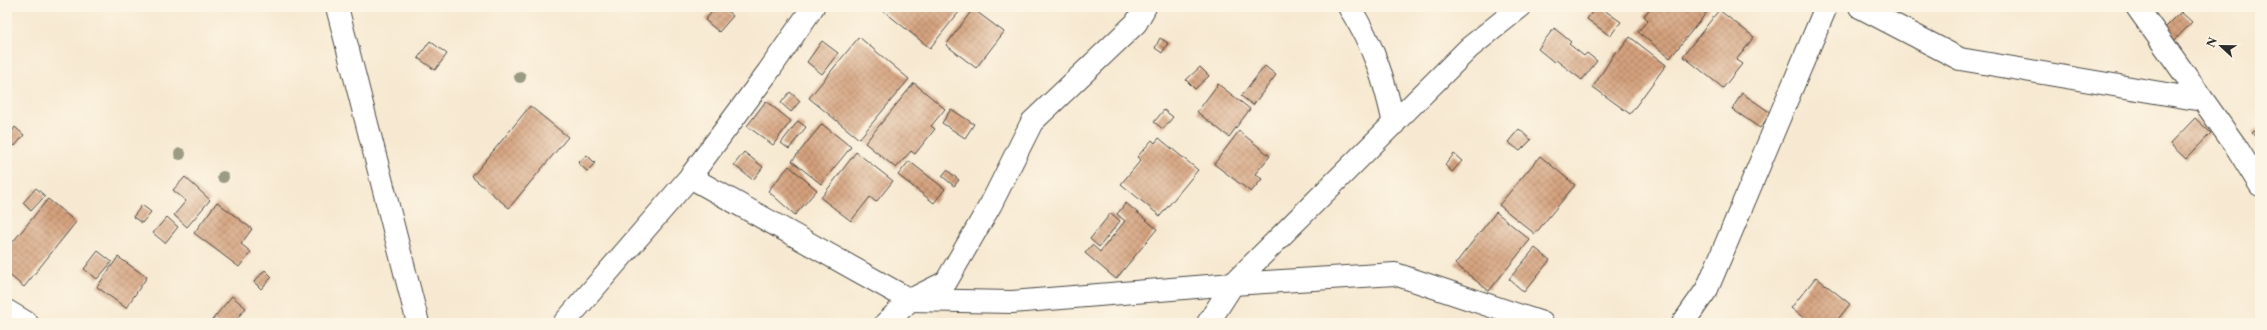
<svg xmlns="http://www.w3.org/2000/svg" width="2267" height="330" viewBox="0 0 2267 330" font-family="'Libre Caslon Text',serif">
  <defs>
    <pattern id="building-cross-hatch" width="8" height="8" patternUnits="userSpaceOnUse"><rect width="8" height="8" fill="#d4a17d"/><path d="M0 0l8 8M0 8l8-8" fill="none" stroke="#ac8367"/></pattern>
  </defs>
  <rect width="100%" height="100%" fill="#fcf5e5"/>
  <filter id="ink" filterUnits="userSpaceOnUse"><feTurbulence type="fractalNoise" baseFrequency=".025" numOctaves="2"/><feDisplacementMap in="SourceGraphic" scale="8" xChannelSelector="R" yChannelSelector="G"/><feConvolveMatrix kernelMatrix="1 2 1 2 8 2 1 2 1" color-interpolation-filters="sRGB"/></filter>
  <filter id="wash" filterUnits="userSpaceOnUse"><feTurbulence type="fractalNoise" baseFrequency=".012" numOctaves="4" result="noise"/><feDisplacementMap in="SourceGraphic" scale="16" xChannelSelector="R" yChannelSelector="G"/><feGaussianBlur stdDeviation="0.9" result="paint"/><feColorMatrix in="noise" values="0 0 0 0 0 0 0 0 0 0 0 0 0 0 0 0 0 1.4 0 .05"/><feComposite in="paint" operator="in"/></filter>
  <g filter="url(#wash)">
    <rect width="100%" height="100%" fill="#f7e9d1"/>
    <g id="blocks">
      <g fill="url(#building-cross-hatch)">
        <polygon points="716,7 723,7 733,16 719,32 705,20"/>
        <polygon points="882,7 963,7 930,48 881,9"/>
        <polygon points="1596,7 1600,7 1621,22 1610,36 1587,19"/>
        <polygon points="1651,7 1711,7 1670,58 1638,32 1648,20 1644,16"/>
        <polygon points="973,9 1004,32 976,68 946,45"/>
        <polygon points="1719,10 1754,37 1736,60 1742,64 1723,88 1683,56"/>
        <polygon points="2181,12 2192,22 2172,43 2161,32"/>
        <polygon points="1554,28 1571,42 1569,44 1584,56 1587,53 1597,61 1582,80 1556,60 1554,62 1538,49"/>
        <polygon points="859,37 909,79 859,139 809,98"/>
        <polygon points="1630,37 1666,65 1630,114 1593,87 1616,51 1618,53"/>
        <polygon points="1160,38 1168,43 1162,53 1155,48"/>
        <polygon points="430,41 447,54 435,70 418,58"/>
        <polygon points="822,41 838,53 822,74 807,62"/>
        <polygon points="1265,66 1276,75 1253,105 1241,96"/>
        <polygon points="1200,67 1209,76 1195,89 1186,80"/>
        <polygon points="914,83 945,109 931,126 935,129 915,154 911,151 896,168 865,143"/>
        <polygon points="1218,84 1250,109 1229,137 1197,112"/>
        <polygon points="790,92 800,101 791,112 781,103"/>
        <polygon points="1742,93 1771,113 1760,128 1732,109"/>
        <polygon points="766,101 791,121 773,145 747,126"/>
        <polygon points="530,106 568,137 509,208 472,177"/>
        <polygon points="951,109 974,124 965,138 942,123"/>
        <polygon points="1164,110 1173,117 1163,129 1154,122"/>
        <polygon points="2195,118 2211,133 2186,159 2170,144"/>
        <polygon points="798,121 806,127 789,149 781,143"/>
        <polygon points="822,124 851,147 821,184 792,161"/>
        <polygon points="2260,126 2260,142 2252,133"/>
        <polygon points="15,127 24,135 15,146 7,139"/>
        <polygon points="1519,129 1531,140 1520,151 1508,142"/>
        <polygon points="1239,131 1270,156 1255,174 1262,179 1251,192 1214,164"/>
        <polygon points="1159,138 1198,170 1160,216 1121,184 1141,160 1137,157 1152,140 1155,143"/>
        <polygon points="744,152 763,167 753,180 734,165"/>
        <polygon points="856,152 893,181 876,202 870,197 851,221 821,198"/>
        <polygon points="1454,154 1462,161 1452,172 1445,165"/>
        <polygon points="587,155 595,163 587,171 578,163"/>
        <polygon points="1540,156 1575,185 1535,234 1499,205"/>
        <polygon points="909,161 945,189 934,203 898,175"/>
        <polygon points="789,166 817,190 795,215 768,191"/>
        <polygon points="947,170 959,180 954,186 942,176"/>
        <polygon points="185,177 210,200 187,227 174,215 186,201 173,190"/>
        <polygon points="36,188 45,196 31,211 23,203"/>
        <polygon points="48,199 76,222 24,287 7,273 7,249"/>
        <polygon points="217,202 252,229 241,244 251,252 239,267 194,233"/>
        <polygon points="1126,203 1157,229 1116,279 1085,253 1092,245 1100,252 1125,221 1117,214"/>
        <polygon points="142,205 151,212 142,223 133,217"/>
        <polygon points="1496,212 1530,240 1489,291 1455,264"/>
        <polygon points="1111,213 1120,221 1099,247 1090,239"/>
        <polygon points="167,217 178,227 165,243 153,233"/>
        <polygon points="1535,248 1550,260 1524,292 1509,279"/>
        <polygon points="98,251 112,262 97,279 84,269"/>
        <polygon points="118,257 147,277 126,308 97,287"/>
        <polygon points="265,270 272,277 261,289 254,282"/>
        <polygon points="1816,277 1850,304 1835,323 1810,323 1791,308"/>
        <polygon points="232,296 246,308 233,323 216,323 212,320"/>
      </g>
    </g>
  </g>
  <g filter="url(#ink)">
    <use href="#blocks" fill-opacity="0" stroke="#4a4844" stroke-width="1"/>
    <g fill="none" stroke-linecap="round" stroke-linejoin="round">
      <g stroke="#4a4844" stroke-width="24">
        <g id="minor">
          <polyline points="337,7 418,323"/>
          <path d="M1349,7C1373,44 1385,81 1394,124"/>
          <polyline points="1860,7 1960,59 2202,100"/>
          <polyline points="2137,7 2237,148 2260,185"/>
          <polyline points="690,177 768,72 813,7"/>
          <polyline points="7,311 27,323"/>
          <polyline points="564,323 690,177 910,300 1012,302 1233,284 1395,274 1542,323"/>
          <polyline points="886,323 910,300 946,282 991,204 1032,122 1136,23 1145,7"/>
          <polyline points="1208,323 1233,284 1469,48 1520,7"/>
          <polyline points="1683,323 1707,289 1826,7"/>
        </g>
      </g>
      <use href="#minor" stroke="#fff" stroke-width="22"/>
    </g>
    <g fill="#9b9b83">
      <circle cx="520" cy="77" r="6"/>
      <circle cx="180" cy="154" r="6"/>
      <circle cx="223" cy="177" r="6"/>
    </g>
  </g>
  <rect width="2267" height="330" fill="none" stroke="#fcf5e5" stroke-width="24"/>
  <g transform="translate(2221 46) rotate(292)" stroke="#fcf5e5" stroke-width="3" paint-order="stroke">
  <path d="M0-3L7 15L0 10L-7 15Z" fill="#2b2b2b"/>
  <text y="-6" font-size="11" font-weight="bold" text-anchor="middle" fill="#2b2b2b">N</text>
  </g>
</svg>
